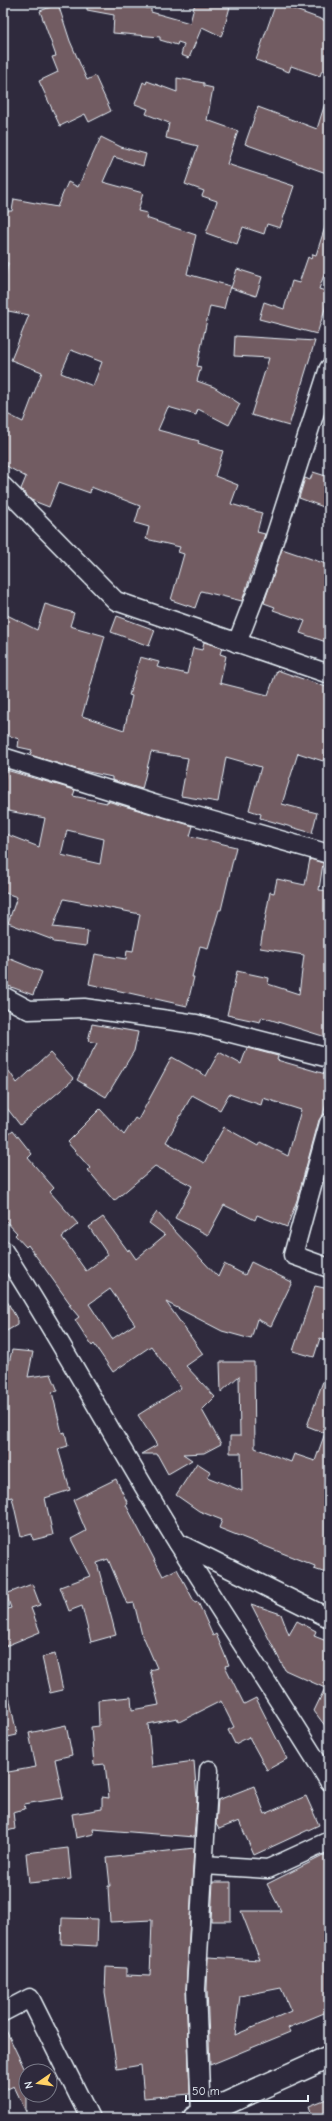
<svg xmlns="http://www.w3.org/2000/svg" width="332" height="2121" viewBox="0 0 332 2121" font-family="'Comic Neue',sans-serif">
  <rect width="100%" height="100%" fill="#2f2a3d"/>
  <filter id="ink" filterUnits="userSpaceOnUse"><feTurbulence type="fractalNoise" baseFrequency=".025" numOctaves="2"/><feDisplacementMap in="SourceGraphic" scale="8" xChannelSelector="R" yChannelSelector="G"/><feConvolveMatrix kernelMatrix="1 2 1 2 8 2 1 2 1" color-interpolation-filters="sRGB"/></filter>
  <g filter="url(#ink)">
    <g fill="#725b62" stroke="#e8f1f8" fill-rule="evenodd">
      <polygon points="87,3 147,3 146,8 151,8 151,12 190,23 195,3 231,3 224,29 221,36 202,27 189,58 181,55 184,44 178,42 177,45 160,40 160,37 113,33 114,15 87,10"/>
      <polygon points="276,3 329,22 329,73 322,70 320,76 291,66 289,72 256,60"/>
      <polygon points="58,4 70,41 87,80 95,76 111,111 89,122 85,114 60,126 39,81 58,72 52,57 56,56 40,11"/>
      <polygon points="177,78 204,83 204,86 213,88 207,120 238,131 227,164 294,186 280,228 267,224 264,234 243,227 237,244 206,233 217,201 202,196 204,191 185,184 198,146 166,138 169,123 146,114 148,109 135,104 143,82 146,84 147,81 177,92"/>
      <polygon points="326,100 329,100 329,174 245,144 258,107 317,129"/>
      <path d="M101,137L121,147L146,154L143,166L114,157L103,182L143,193L138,211L147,213L146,218L196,235L187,274L230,286L224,309L210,306L197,366L201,367L197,381L214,387L240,404L229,425L198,409L196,415L168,407L158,430L199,441L198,443L223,451L215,476L238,485L231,504L262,513L257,532L265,534L242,601L201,591L195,608L171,600L184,554L178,552L180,547L146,539L149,527L135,523L140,506L91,487L90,493L59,482L49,507L31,500L21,489L26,477L3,464V412L23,422L42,372L11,360L29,315L3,310V288L8,263L3,262V211H12L14,199L57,207L68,182L78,187ZM71,350L102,362L93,386L61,373Z"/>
      <polygon points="326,224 329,224 329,261 319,289 329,292 329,296 317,334 259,319 264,302 284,309 292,281 299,283 308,257 311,259 313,254 316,255"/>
      <polygon points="237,269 262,277 256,296 231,288"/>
      <polygon points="235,336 315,341 289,426 251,415 269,358 234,356"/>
      <polygon points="313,472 329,477 329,509 299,498 305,478 310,480"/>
      <polygon points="282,549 329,565 329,643 300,633 305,621 273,610 275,607 264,603"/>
      <polygon points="45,604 74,613 70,626 105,636 82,716 124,730 132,696 129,695 140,657 159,662 157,667 187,674 193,648 202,650 204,642 222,648 220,654 226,656 220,683 268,695 277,670 329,688 329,743 323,761 298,753 282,804 317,813 312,833 260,818 261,814 249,810 261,767 226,757 218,802 181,796 188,758 151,752 142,789 112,780 112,777 79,770 30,755 32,750 18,747 19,739 3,734 3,613 37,630"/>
      <polygon points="117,616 155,630 149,646 111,632"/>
      <path d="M6,770L75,790L73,796L107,803V801L193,826L190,836L236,847L221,910H219L208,948L200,946L192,977H194L187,1006L89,984L95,954L126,959L127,950L133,951L140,914L64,899L53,927L88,931L86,946L53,942V940L8,923L17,897L3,892V833L39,847L45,818L3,810V788ZM67,830L104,839L100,864L61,855Z"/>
      <polygon points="310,859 323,863 319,890 329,891 329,1038 262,1017 260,1022 227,1015 237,971 269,978 268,984 299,994 304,955 260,948 270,892 274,893 277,879 305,885"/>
      <polygon points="3,956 42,972 33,995 3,984"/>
      <polygon points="92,1024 138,1032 134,1051 106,1097 77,1080 97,1043 88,1041"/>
      <path d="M247,1048L278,1056L277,1060L329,1075V1093L323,1115L319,1120L297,1200L287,1227L257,1215L255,1220L224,1205L208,1235L175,1218L192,1186L155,1166L114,1201L88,1170L90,1168L67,1142L100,1109L124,1135L135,1118L138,1120L172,1057L206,1076L219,1052L241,1064ZM229,1094L261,1105L263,1098L301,1110L288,1156L260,1142L258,1146L224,1127L204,1163L166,1142L192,1095L220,1110Z"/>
      <polygon points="50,1053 74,1079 20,1125 3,1103 3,1062 17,1083"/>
      <path d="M13,1130L32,1154L28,1158L54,1188L50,1192L78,1224L62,1237L86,1271L108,1255L89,1227L103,1217L128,1251L129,1249L136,1259L165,1235L149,1223L157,1212L218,1277L224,1264L245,1275L251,1262L292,1282L271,1326L257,1319L251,1339L222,1331L166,1302L203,1354L186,1366L215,1397L202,1410L221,1444L204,1453L183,1454L192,1460L168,1474L157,1454H141L157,1445L138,1415L181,1388L151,1346L113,1372L94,1344L92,1346L75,1320L79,1317L69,1305H71L28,1245L26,1247L15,1235L17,1233L3,1218V1138ZM110,1289L135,1324L112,1339L89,1304Z"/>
      <polygon points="315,1286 329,1289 329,1341 320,1338 314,1357 293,1351"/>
      <polygon points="3,1294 17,1319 17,1325 3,1333"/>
      <polygon points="12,1350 33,1352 28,1377 51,1374 58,1391 52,1392 62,1433 65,1432 68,1446 58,1449 70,1490 45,1498 53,1535 33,1540 32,1534 21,1537 12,1497 3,1499 3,1389"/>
      <polygon points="220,1362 254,1362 255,1448 291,1462 294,1454 315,1461 325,1433 307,1426 327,1370 329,1370 329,1574 314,1569 315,1566 219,1528 222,1520 199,1511 176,1495 197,1463 211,1472 207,1477 242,1491 241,1453 230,1453 230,1436 240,1436 239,1376 221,1392"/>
      <polygon points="116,1479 128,1504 126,1505 163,1576 177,1569 195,1603 198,1602 213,1636 216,1634 229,1665 225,1666 244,1704 256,1698 287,1759 267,1770 249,1737 235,1744 228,1730 234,1727 221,1701 179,1722 177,1718 148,1724 152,1767 194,1761 197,1800 194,1837 93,1829 94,1834 76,1838 72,1814 102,1809 102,1797 109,1798 105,1764 94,1765 91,1727 99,1726 98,1700 131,1697 132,1710 159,1705 150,1670 157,1668 144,1638 143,1639 134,1603 127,1604 108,1559 97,1563 116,1635 91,1642 82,1606 69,1611 60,1587 90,1576 71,1539 86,1531 73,1500"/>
      <polygon points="32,1584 40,1605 31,1608 40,1632 3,1647 3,1611 11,1608 6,1594"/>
      <polygon points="251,1604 281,1614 289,1635 297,1621 316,1631 314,1636 329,1642 329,1731 314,1711 325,1688 285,1670"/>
      <polygon points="55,1654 63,1690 50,1693 42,1657"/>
      <polygon points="3,1696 9,1696 17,1735 3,1738"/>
      <polygon points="66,1725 72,1755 55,1759 63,1798 24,1804 25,1809 13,1812 15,1829 3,1832 3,1773 36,1767 29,1733"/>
      <polygon points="254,1786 265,1814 306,1796 319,1825 254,1855 239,1821 219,1829 216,1824 218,1800"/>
      <polygon points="68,1848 71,1879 29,1883 26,1853"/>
      <polygon points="194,1848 186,1988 190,2094 144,2098 141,2065 117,2069 105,1993 106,1967 126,1968 126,1975 150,1976 152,1920 110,1922 108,1886 110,1886 107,1858"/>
      <path d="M329,1853V2011L288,2028L290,2032L210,2065L207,1989L208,1957L260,1960L241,1911H281L267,1884ZM281,1988L291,2011L235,2035L240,1996Z"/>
      <polygon points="213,1882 231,1882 231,1921 211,1921"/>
      <polygon points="62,1918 98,1919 97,1946 61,1944"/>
      <polygon points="3,2024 26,2072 26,2112 14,2086 3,2091"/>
      <polygon points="329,2098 329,2118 313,2118 309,2106"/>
    </g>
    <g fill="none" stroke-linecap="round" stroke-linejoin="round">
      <g stroke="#e8f1f8" stroke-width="21">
        <g id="minor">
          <polyline points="3,486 116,601 329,674"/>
          <polyline points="237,643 262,578 329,368"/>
          <polyline points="3,757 157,805 329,854"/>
          <polyline points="3,996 29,1010 84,1008 196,1024 329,1058"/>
          <polyline points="329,1123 293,1255 329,1268"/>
          <path d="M3,1250C65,1346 118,1447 178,1543C228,1623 280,1701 329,1781"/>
          <polyline points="178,1543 329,1618"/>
          <polyline points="204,1865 268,1869 329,1841"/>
          <polyline points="3,2012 30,1998 90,2118"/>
          <polyline points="201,2115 196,1989 209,1770"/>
        </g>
      </g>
      <g stroke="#e8f1f8" stroke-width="25">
        <polyline id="highway" points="194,2118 329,2057"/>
      </g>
      <use href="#minor" stroke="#2f2a3d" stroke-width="18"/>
      <use href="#highway" stroke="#2f2a3d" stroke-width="22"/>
    </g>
  </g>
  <rect width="332" height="2121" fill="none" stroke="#2f2a3d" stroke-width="16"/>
  <rect x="8" y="8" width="316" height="2105" fill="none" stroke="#e8f1f8" stroke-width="1.5" filter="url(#ink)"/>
  <g transform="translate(38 2083) rotate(257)"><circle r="19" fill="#2f2a3d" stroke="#797a88"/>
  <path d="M0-3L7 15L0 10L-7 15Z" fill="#ffd166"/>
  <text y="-6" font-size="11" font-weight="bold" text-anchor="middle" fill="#e8f1f8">N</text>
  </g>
  <path d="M186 2095v6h122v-6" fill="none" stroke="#e8f1f8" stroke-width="2"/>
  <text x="192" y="2095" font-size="12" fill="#e8f1f8" stroke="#2f2a3d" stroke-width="3" paint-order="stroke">50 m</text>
</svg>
